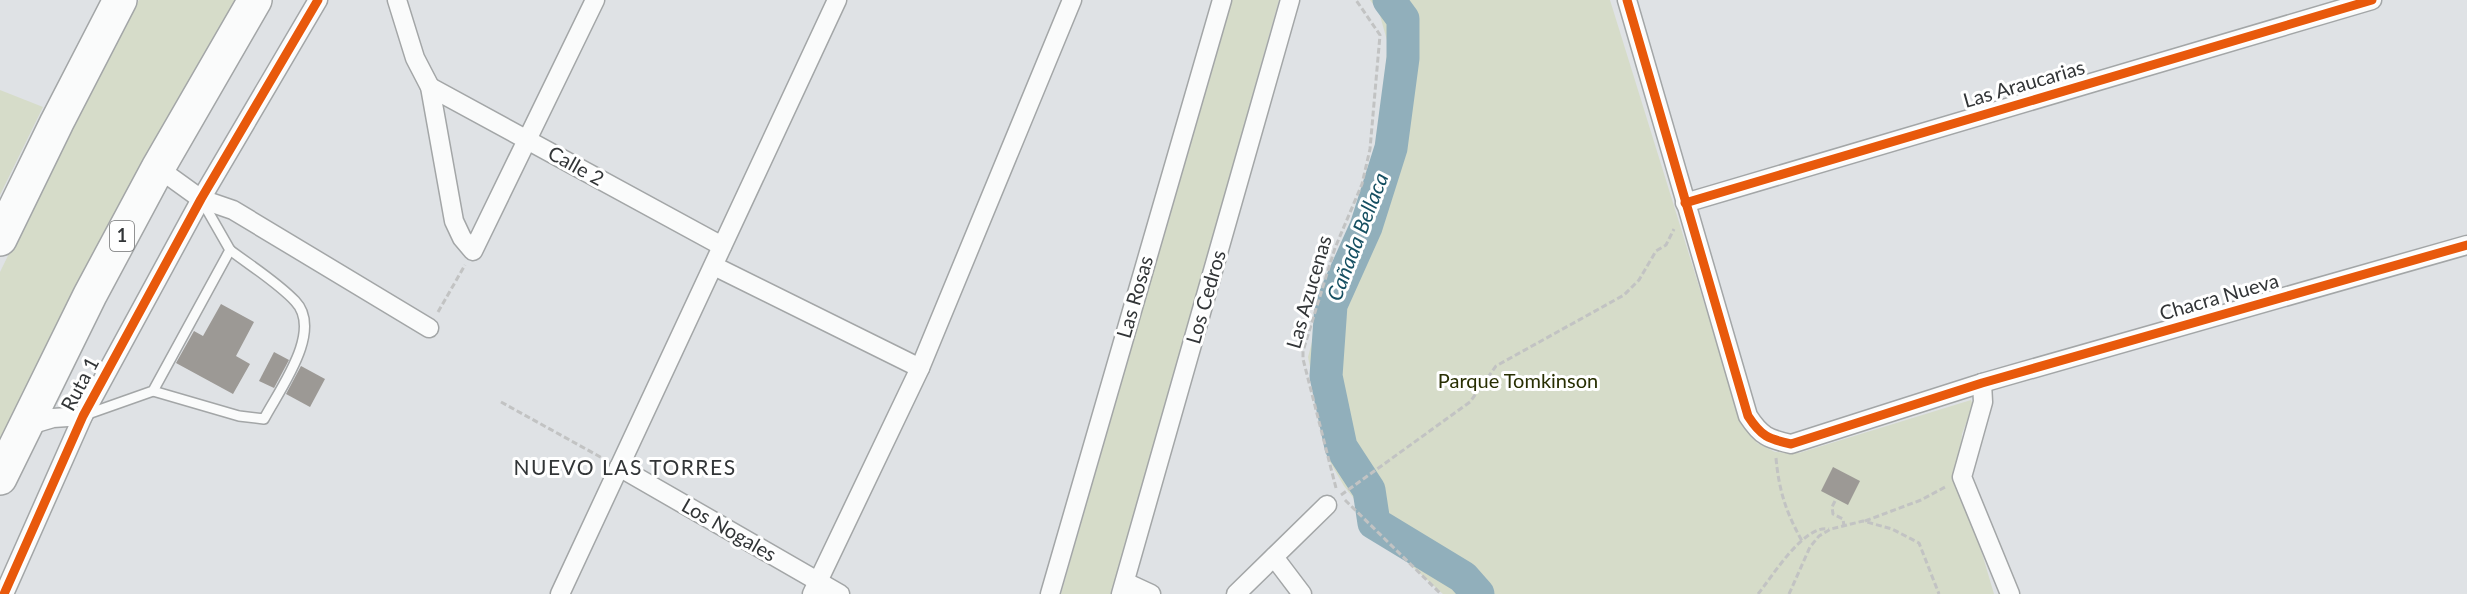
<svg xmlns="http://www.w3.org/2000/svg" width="2467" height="594" viewBox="0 0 2467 594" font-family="Lato,sans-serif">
  <rect width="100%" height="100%" fill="#dfe2e5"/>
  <g fill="#d6dcc9">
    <polygon points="139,0 244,0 0,442 0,272 76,117"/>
    <polygon points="1227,0 1279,0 1113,594 1061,594"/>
    <polygon points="1370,0 1610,0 1706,309 1743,420 1757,443 1775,452 1799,453 1971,400 1973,405 1962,434 1959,475 1994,594 1443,594 1395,551 1344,486 1330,462 1308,357 1327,286 1357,215 1375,163 1388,44 1379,12"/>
    <polygon points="0,90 43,107 0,195"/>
  </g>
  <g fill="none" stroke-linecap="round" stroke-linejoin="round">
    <polyline stroke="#91afbb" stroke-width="33" points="1389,0 1403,19 1403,58 1391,148 1366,227 1331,305 1326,376 1341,447 1369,490 1374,523 1463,577 1478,594"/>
  </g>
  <g fill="#9c9995">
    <polygon points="221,304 254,322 236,356 250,364 233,394 176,363 194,331 203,336"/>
    <polygon points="274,352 289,360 274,388 259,381"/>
    <polygon points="301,366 325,379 310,407 286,394"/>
    <polygon points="1833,467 1860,481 1848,505 1821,491"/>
  </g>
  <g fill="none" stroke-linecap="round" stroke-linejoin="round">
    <g stroke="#a3a6a7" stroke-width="12">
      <g id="lane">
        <path d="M153,391L239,416L264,419C279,390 324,331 295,301C277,282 251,266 230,250"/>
        <polyline points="85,415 153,391 230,250 202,201"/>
      </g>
    </g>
    <g stroke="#a3a6a7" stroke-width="21">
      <g id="street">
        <polyline points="397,0 415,58 430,87 454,221 462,238 473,251 595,0"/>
        <path d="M1627,0L1748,416C1761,436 1768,439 1791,444L1982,383L2467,245"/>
        <polyline points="430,87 722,246"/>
        <polyline points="158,168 201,199 233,210 429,328"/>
        <polyline points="1685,203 2372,0"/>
        <polyline points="714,266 920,368"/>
        <polyline points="1982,383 1983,402 1962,477 2010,594"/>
        <polyline points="26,426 53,418 83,416"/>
        <polyline points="619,467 840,594"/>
        <polyline points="1274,557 1302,594"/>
        <polyline points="1125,582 1151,594"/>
        <polyline points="4,594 83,416 201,199 318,0"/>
        <polyline points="560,594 837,0"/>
        <polyline points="812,594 920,368 1072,0"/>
        <polyline points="1050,594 1222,0"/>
        <polyline points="1121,594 1290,0"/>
        <polyline points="1236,594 1327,505"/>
      </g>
    </g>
    <g stroke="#a3a6a7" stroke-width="36">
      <g id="highway">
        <polyline points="0,239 57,122 120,0"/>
        <polyline points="0,478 90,295 158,168 255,0"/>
      </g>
    </g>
    <g stroke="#c2c3c3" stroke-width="3" stroke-dasharray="6 3" stroke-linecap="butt">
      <polyline points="438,312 465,265"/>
      <polyline points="501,402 604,459"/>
      <path d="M1776,458C1779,491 1786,512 1802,541"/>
      <polyline points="1336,488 1303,359 1303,351 1335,248 1362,184 1370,149 1380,35 1356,0"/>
      <polyline points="1341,495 1470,402 1496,366 1624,295 1639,280 1656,251 1666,245 1674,229"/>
      <polyline points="1345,500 1441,594"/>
      <polyline points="1835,501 1832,507 1833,514 1843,519 1844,526"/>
      <polyline points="1865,521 1921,500 1947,486"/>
      <path d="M1758,594C1772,577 1804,524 1829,529"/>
      <polyline points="1789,594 1810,547 1819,536 1831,529 1863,521 1892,529 1919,543 1939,594"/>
    </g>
    <use href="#lane" stroke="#fafbfb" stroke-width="9"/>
    <use href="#street" stroke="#fafbfb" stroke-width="18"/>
    <use href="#highway" stroke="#fafbfb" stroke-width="33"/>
    <g stroke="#fff" stroke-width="13">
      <g id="cycleway">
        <path d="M1627,0L1748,416C1761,436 1768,439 1791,444L1982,383L2467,245"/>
        <polyline points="1685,203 2372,0"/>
        <polyline points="4,594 83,416 201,199 318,0"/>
      </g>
    </g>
    <use href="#cycleway" stroke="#e8590c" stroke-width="9"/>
  </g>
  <g text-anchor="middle" stroke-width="6" stroke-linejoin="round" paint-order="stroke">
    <rect fill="#fff" stroke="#707273" stroke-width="1.5" x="110" y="221" width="24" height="30" rx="4.5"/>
    <g font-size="18" font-weight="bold" fill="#323537">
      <text x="122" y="242">1</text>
    </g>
    <g font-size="20" fill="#323537" stroke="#fff">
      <text transform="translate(2024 84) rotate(-16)" y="7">Las Araucarias</text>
      <text transform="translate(576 166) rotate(29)" y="7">Calle 2</text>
      <text transform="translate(1309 292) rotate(-74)" y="7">Las Azucenas</text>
      <text transform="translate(1135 297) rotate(-74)" y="7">Las Rosas</text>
      <text transform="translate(1206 297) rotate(-74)" y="7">Los Cedros</text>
      <text transform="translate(2219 297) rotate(-16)" y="7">Chacra Nueva</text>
      <text transform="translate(80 384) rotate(-62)" y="7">Ruta 1</text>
      <text transform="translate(729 530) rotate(30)" y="7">Los Nogales</text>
    </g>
    <g font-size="20" fill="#282f02" stroke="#fff">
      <text x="1518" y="388">Parque Tomkinson</text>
    </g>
    <g font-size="21" font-style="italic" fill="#154f61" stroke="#fff">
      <text transform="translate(1358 237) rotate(-69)" y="7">Cañada Bellaca</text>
    </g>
    <g font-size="21" letter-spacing="1.5" fill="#323537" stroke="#fff">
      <text x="625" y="475">NUEVO LAS TORRES</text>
    </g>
  </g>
</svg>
